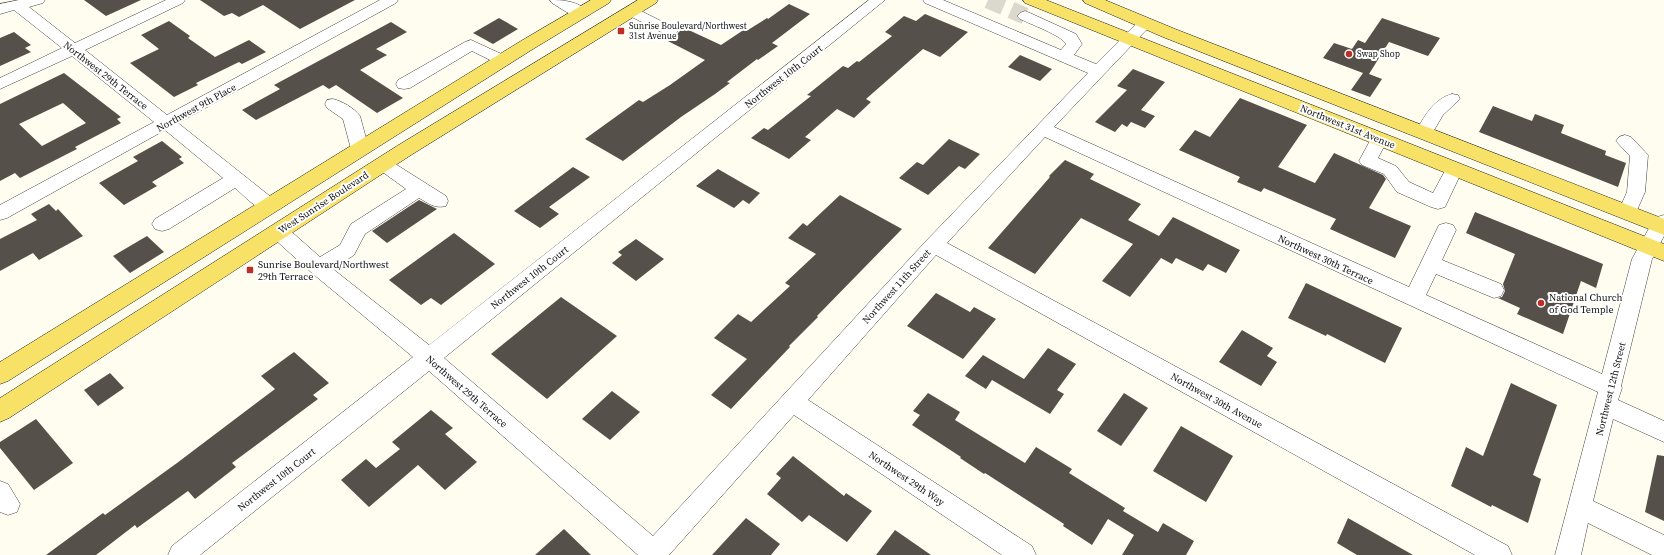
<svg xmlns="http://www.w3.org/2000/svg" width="1664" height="555" viewBox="0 0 1664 555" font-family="'Source Serif 4',serif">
  <rect width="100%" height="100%" fill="#fffdef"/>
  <g fill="#56504a" fill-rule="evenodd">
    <polygon points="84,0 141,0 106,16"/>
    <polygon points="200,0 355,0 300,29 263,5 239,17 232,13 224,16"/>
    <polygon points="789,4 810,14 772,43 778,46 758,60 757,59 727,82 730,83 715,94 681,117 623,161 585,139 639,100 643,102 670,85 705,60 662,38 665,36 671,37 676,35 680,31 677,28 680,26 721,45 745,29 748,30 767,18 768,19"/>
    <polygon points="925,14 968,32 940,57 923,49 866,99 871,102 854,118 837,109 805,137 811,140 789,159 751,138 764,128 768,130 811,96 807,95 843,66 848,68 857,61 859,62 892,36 885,32 904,16 916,21"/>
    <polygon points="499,18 518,29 493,44 473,33"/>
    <polygon points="1382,18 1440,38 1428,56 1389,42 1369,74 1382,79 1370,97 1351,90 1363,73 1323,58 1334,43 1352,49 1358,40 1365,43"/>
    <polygon points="169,21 190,36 188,38 215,57 249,40 266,52 242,64 239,62 196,83 198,85 174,97 130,63 159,49 141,35"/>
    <polygon points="391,22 407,32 376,49 387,55 360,70 403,98 377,113 336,85 329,89 323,85 256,120 242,110 280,89 274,85"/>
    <polygon points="14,32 31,45 25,48 31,52 0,66 0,38"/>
    <polygon points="1020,55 1052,69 1040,81 1008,67"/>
    <polygon points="1133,69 1165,82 1141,110 1155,116 1145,128 1131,122 1127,127 1122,124 1115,132 1095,122 1127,90 1117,86"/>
    <path d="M64,73L121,117L117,119L121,123L75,147L77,149L20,178L15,173L0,181V104ZM63,103L86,123L42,146L19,124Z"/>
    <polygon points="1240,98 1307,125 1278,167 1315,183 1334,153 1383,175 1386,179 1369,208 1411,226 1395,258 1330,229 1336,219 1264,188 1261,192 1237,182 1240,177 1179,150 1195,130 1210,137"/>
    <polygon points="1493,106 1532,121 1535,114 1564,125 1561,133 1606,151 1605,155 1626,163 1618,187 1479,132"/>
    <polygon points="949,139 980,154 965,169 959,166 928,195 899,178 917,162 923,165"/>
    <polygon points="162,141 182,157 179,159 184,163 152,182 157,186 124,205 99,183 138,161 133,157"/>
    <polygon points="1065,160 1094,174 1090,179 1141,204 1128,220 1159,236 1173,217 1240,250 1226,273 1208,264 1203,271 1176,258 1172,264 1161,258 1130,297 1102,281 1133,244 1081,218 1035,274 988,248 1050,177 1049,176"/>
    <polygon points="573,167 590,177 549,207 559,214 540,228 514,211"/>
    <polygon points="718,169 744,184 760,193 749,204 743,200 734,208 696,186"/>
    <polygon points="840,195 902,229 817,316 818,317 789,346 790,347 731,409 711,395 747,359 714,338 738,314 751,322 790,286 785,283 816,254 788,238 803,223 807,226"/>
    <polygon points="419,200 437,209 387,243 372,231"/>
    <polygon points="49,204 56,211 58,209 83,236 39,260 33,253 0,271 0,239 37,220 31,214"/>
    <polygon points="1475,212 1603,264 1596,288 1581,281 1563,334 1517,314 1520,308 1498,298 1502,297 1505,291 1503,284 1515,254 1466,233"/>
    <polygon points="454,233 495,264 441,305 431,298 421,305 389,280"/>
    <polygon points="147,236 164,252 130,273 113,256"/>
    <polygon points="636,239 664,259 636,281 612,263 622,255 618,252"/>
    <polygon points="1306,283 1402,328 1385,363 1327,334 1326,336 1288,318"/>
    <polygon points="936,293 970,312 974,307 996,319 963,359 907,326"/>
    <polygon points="561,297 617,336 547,399 491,354"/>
    <polygon points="1242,330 1273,348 1267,356 1277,362 1261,386 1219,362"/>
    <polygon points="1048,348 1076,364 1057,390 1064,394 1050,414 992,380 986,389 965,376 983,355 1024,379"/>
    <polygon points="294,352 329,383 313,395 318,399 232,463 236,467 195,499 188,491 137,528 135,525 96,555 46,555 103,513 105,515 177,463 275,389 261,376"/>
    <polygon points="110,373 124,388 98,406 84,390"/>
    <polygon points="1511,383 1557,405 1533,475 1541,479 1528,523 1492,505 1491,507 1451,486 1466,447 1483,456"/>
    <polygon points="612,391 640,412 610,440 582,419"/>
    <polygon points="928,393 960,412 955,420 1025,463 1036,447 1072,469 1069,473 1125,508 1123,511 1158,532 1163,523 1194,541 1186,555 1122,555 1134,535 1108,519 1092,545 1063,526 1064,524 985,473 984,474 960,458 961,457 912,425 920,415 913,411"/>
    <polygon points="1124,393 1148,408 1121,446 1097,431"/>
    <polygon points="431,410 453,428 445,434 477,462 445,490 418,465 369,507 341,480 366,459 376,468 400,449 392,442"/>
    <polygon points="36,419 73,463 34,490 0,448 0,442"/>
    <polygon points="1181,426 1233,456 1206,502 1153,471"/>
    <polygon points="1657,455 1664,456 1664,521 1645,512"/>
    <polygon points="793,456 844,496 846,493 872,511 847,542 809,515 802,522 767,494 781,478 776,474"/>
    <polygon points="746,518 780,544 771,555 712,555"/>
    <polygon points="1348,518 1413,555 1357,555 1337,543"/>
    <polygon points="564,529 591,555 535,555"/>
    <polygon points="895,530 931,555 876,555"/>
  </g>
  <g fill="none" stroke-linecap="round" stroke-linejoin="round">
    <polyline stroke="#dbd9cd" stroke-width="17" stroke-dasharray="17 8" stroke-linecap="butt" points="988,0 1025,16"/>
    <g stroke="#414141" stroke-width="1">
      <g id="minor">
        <path d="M19,0H45L43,3L29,7L75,43L166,0H185L183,3L85,50L167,115L380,0H398L396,3L178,123L276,201L278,206L276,211C260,215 246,197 235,188L169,229L162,231L155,229L152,224L155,219L223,178L165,130L7,218L0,220V205L154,122L72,56L0,89V78L62,48L14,10L0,14V4Z"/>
        <path d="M550,0C563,0 580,1 589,13L586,16C574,19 562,9 552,3Z"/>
        <path d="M869,0H885L444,358L653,536L927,240L1088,73L925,3L923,0H943L1061,50L1066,44C1061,35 1030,24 1020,19L1017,16L1020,13L1025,11L1030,13L1076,34L1082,44L1074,55L1096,64L1140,20L1145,18L1150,20L1153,23L1150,26L1054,127L1409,287L1439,225L1446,223L1453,225L1456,230L1442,260L1501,284L1504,290L1501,296L1494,298L1436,274L1426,295L1602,374L1632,259L1653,221L1657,217L1664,215V236L1652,259L1621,386L1622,388L1618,400L1664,421V442L1613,419L1593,501L1664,535V555H1652L1588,523L1581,555H1555L1598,392L1045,137L947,243L1508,546L1512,555H1475L936,255L808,400L1032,546L1036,555H1002L794,415L669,555H638L429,371L200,555H168L172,546L413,357L312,273L271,236L268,231L271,226L278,224L285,226L320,257L340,245L351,224L406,189L377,168L374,164L377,160L383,158L389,160L446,196L448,201L446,206C435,209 428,203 419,198L365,234L354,255L333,269L429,345Z"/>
        <polygon points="631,6 675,28 678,31 675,34 670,36 665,34 626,14 623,11 626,8"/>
        <polygon points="471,40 508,57 510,60 508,63 502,65 496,63 472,51 410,88 404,89 398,88 396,84 398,80 465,42"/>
        <path d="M1452,94L1458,95L1460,99L1443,115L1430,137L1424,139L1418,137L1415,133C1424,117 1433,99 1452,94Z"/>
        <path d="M333,99C342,101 354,108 360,116L369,149L366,153L360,155L354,153L351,149L343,119L327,108L325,104L327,100Z"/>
        <polygon points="1379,133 1385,135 1388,139 1378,158 1396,166 1409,182 1433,193 1448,165 1454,163 1460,165 1463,169 1445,207 1438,209 1431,207 1397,192 1384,174 1362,165 1359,161 1373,135"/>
        <polygon points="1625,135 1631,137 1648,155 1645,192 1634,217 1627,219 1620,217 1618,212 1627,192 1630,156 1616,141 1619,137"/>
        <polygon points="0,481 8,484 20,504 17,512 8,515 0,512"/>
      </g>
    </g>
    <g stroke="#1f1f1f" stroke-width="1">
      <g id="major">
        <polygon points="591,0 611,0 609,3 533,49 8,381 0,384 0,362 521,41"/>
        <polygon points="638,0 658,0 656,3 411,155 9,418 0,422 0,398 397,146"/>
        <polygon points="1023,0 1046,0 1664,244 1664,261 1025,3"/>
        <polygon points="1083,0 1105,0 1175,29 1664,219 1664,235 1163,37 1085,3"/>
      </g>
    </g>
    <use href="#minor" fill="#fff" fill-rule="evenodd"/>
    <use href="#major" fill="#f7e267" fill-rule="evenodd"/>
  </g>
  <g fill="#bd2e27" stroke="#fff" stroke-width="1.5">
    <rect x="617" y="27" width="8" height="8" rx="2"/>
    <circle cx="1349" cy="54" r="4"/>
    <rect x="246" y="266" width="8" height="8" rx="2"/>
    <circle cx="1541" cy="303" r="4"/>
  </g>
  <g text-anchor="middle" stroke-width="4" stroke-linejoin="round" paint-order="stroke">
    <g font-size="9" fill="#0e0e0e" stroke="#fff" text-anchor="start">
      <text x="629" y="29">Sunrise Boulevard/Northwest<tspan x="629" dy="10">31st Avenue</tspan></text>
      <text x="1357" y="57">Swap Shop</text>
    </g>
    <g font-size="10" fill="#0e0e0e" stroke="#fff">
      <text transform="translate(106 75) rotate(38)" y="4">Northwest 29th Terrace</text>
      <text transform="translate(783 76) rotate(-38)" y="4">Northwest 10th Court</text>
      <text transform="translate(196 107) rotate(-29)" y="4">Northwest 9th Place</text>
      <text transform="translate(1348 126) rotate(22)" y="4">Northwest 31st Avenue</text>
      <text transform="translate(323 202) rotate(-33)" y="4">West Sunrise Boulevard</text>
      <text transform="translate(1326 259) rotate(25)" y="4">Northwest 30th Terrace</text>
      <text transform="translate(529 277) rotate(-38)" y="4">Northwest 10th Court</text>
      <text transform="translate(896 286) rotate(-48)" y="4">Northwest 11th Street</text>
      <text transform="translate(1610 389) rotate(-76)" y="4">Northwest 12th Street</text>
      <text transform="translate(467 391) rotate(41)" y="4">Northwest 29th Terrace</text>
      <text transform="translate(1217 400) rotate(29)" y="4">Northwest 30th Avenue</text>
      <text transform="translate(907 478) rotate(34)" y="4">Northwest 29th Way</text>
      <text transform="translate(276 479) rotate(-38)" y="4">Northwest 10th Court</text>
    </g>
    <g font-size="10" fill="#0e0e0e" stroke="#fff" text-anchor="start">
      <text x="258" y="268">Sunrise Boulevard/Northwest<tspan x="258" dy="12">29th Terrace</tspan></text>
      <text x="1549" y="301">National Church<tspan x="1549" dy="12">of God Temple</tspan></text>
    </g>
  </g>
</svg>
